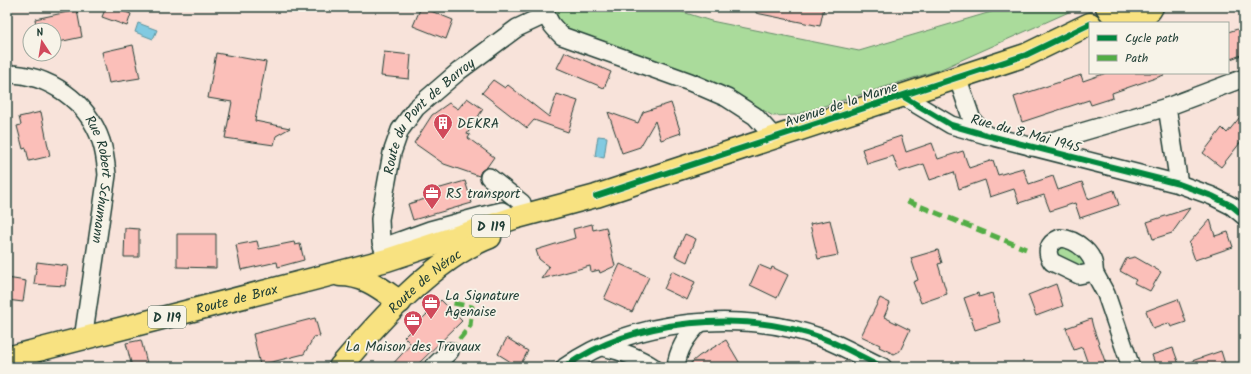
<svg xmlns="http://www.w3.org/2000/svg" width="1251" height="374" viewBox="0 0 1251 374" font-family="Kalam,sans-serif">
  <rect width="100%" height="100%" fill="#f8e3da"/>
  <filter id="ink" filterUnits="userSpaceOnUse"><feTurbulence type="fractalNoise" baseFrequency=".025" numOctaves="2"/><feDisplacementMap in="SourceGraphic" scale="8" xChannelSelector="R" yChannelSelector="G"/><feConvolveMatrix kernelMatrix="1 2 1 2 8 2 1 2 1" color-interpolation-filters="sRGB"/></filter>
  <g filter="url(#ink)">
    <g fill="#aadb9b" stroke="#648c68">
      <polygon points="555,7 667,7 711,21 859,51 1008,7 1080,7 939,70 795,115 773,116 745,99 696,75 582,38 560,23 555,14"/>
      <polygon points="1064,246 1086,257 1088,264 1081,268 1059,258 1056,255 1057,249"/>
    </g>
    <g fill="#81cae1" stroke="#5a929c">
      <polygon points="138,23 157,30 153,39 135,32"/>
      <polygon points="598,136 607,137 604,158 595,156"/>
    </g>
    <g fill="#fbbfb9" stroke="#1f3d34">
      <polygon points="106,7 111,7 131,14 127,26 102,17"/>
      <polygon points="421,7 453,20 446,39 413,26"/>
      <polygon points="756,7 824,7 820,26 756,13"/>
      <polygon points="77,10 82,37 54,43 54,30 37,30 35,19"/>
      <polygon points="1244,27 1244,54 1228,60 1228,32"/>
      <polygon points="133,45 140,78 109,83 102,52"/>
      <polygon points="384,52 411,55 409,79 381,76"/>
      <polygon points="565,52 611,72 604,88 557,68"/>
      <polygon points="216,53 266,62 255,121 290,128 276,136 274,145 225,138 232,102 208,98"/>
      <polygon points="1106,73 1164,73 1164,75 1112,93 1113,98 1091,105 1089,100 1022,122 1014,97 1081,75 1083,81"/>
      <polygon points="493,80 505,88 508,85 549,117 557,94 578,101 568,132 534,120 527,128 482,93"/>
      <polygon points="467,98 483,109 467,134 470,135 468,138 494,157 487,167 481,171 479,176 444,164 414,143 432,115 449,103 458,109"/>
      <polygon points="671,103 681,133 661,140 655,121 640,147 622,153 608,112 638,123 643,112"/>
      <polygon points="41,112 50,156 29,161 26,148 23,149 17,126 21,125 19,117"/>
      <polygon points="1244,112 1244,138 1221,167 1203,153 1222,128 1227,133"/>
      <polygon points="901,136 906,152 932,143 938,159 963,151 969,168 993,160 998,175 1023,168 1029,184 1053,176 1058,190 1082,182 1088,199 1114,190 1119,205 1080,218 1075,203 1050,211 1044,195 1019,203 1014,189 990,197 985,180 959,189 954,172 930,180 924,164 899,172 893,156 867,164 862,149"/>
      <polygon points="465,181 472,203 413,220 408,204 432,197 430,191"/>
      <polygon points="1190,208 1172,233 1153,239 1147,222"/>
      <polygon points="1210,219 1215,236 1228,232 1233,247 1195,260 1189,243"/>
      <polygon points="830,220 838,255 818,259 810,224"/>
      <polygon points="592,224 593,230 606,227 615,266 600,273 599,270 591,272 590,266 541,279 549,267 539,259 536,250 575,238 573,229"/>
      <polygon points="125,228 139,229 139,257 124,257"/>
      <polygon points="177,234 216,234 216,268 177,267"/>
      <polygon points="685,234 696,239 687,262 675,256"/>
      <polygon points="257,241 259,249 294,242 295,245 300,244 304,260 278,267 277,262 241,270 236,245"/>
      <polygon points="938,250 942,263 938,264 947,294 921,303 913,282 918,280 911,258"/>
      <polygon points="1135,257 1161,272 1150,291 1134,283 1136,280 1120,271 1126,259"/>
      <polygon points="37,262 68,266 65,286 34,284"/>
      <polygon points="620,264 649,277 632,312 604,299"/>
      <polygon points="759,265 771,270 772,267 788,275 777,298 750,285"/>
      <polygon points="672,271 695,282 687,300 664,289"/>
      <polygon points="7,278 26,281 23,302 7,300"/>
      <polygon points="1056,284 1063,306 1036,316 1028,295"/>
      <polygon points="978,293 979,297 992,293 1000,322 975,330 964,298"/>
      <polygon points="880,298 890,303 884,317 910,330 900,351 894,354 879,347 880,345 861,336"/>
      <polygon points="1178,299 1186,322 1171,327 1169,323 1153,329 1146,311"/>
      <polygon points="441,300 462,321 415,367 390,367 411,344 404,337"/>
      <polygon points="315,318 320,336 314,337 304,354 260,365 253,334"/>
      <polygon points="1091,319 1093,327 1107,367 1089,367 1082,347 1074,350 1066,328"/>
      <polygon points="507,338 528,351 519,367 498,354"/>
      <polygon points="141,340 148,367 132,367 126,343"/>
      <polygon points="726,340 742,367 686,367 699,356"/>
      <polygon points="1173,348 1180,367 1156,367 1152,355"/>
      <polygon points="1221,351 1226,367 1181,367 1180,365"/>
    </g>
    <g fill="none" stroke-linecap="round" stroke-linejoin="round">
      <g stroke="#1f3d34" stroke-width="20">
        <g id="minor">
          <path d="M545,7C546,20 553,27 562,36L690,82L727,98L755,116L775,138"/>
          <path id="s1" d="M7,74C49,74 88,102 101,141C105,152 106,163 107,175L83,339"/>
          <polyline points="958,79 972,120 986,135"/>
          <polyline points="904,97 951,125 986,135 1179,184 1212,196 1232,206 1244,216"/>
          <polyline points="1167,107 1179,184"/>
          <polyline points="1031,147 1167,107 1244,78"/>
          <polyline points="489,177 522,203 524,216"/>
          <path d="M1060,238C1076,239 1096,254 1094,272L1079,275L1052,262C1045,252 1048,243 1060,238Z"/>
          <polyline points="383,247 430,230 489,214 502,211 514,218"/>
          <path id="s2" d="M387,260L381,242L380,219L392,153L400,130L416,108L459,71L517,28L545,15"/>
          <polyline points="1094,272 1106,294 1131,367"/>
          <path d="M602,347C621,351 637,356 653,367"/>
          <polyline points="433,367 450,351"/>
          <path d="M565,367C634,318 743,309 822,338C843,346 863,358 883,367"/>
          <path d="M676,367C678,348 687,335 700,323"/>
        </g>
      </g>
      <g stroke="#1f3d34" stroke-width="25">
        <g id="major">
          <path d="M1107,7C1117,26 1143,25 1152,7"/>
          <path d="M340,275C365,275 380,288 400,302"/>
          <path id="s3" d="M7,358L387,260L514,218L596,196L1026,55L1090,24"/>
          <path id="s4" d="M340,367C378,322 435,258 490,237"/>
        </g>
      </g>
      <use href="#minor" stroke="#f7f3e8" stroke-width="17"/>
      <use href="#major" stroke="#f8e281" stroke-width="22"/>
      <g stroke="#52ad45" stroke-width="5" stroke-dasharray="10 5" stroke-linecap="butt">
        <polyline points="907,201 1026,249"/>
        <polyline points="450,351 470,326 472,307 453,303"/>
      </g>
      <g stroke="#f7f3e8" stroke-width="8">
        <g id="cycleway">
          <polyline points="904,97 951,125 986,135 1179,184 1212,196 1232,206 1244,216"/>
          <polyline points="596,196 1026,55 1090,24"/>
          <path d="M565,367C634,318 743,309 822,338C843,346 863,358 883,367"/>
        </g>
      </g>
      <use href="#cycleway" stroke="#00873e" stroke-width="6"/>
    </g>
  </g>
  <defs>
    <g id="building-pin" transform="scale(1)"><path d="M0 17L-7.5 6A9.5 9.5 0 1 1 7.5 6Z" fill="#d1495b" stroke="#f7f3e8"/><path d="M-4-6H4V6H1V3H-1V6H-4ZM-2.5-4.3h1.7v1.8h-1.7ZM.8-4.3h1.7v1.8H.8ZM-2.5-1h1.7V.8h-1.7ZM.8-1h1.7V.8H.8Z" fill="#fff"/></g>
    <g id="office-pin" transform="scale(1)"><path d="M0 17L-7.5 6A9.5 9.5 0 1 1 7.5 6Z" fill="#d1495b" stroke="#f7f3e8"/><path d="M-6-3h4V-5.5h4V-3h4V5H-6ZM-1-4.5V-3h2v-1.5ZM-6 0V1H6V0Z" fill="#fff"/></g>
  </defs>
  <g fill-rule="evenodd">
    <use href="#building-pin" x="443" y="123"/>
    <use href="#office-pin" x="432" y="193"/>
    <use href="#office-pin" x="431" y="303"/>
    <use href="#office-pin" x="413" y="320"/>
  </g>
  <g text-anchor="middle" stroke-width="3.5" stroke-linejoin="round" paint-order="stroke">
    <g fill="#f7f3e8" stroke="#60746a" stroke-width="1">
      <rect x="472" y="215" width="38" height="22" rx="3"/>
      <rect x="148" y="306" width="38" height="22" rx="3"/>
    </g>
    <g font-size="13" font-weight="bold" fill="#1f3d34">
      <text x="491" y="231">D 119</text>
      <text x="167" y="322">D 119</text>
    </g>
    <g font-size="14" fill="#1f3d34" stroke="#f7f3e8">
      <text transform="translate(841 104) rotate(-18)" y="5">Avenue de la Marne</text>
      <text dy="5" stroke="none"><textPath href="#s2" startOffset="161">Route du Pont de Barroy</textPath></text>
      <text transform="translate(1026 133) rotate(15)" y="5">Rue du 8 Mai 1945</text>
      <text dy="5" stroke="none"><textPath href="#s1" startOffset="161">Rue Robert Schumann</textPath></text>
      <text dy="5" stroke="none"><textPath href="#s4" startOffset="121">Route de Nérac</textPath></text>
      <text dy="5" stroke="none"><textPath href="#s3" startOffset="237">Route de Brax</textPath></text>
    </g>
    <g font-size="14" fill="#1f3d34" stroke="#f7f3e8" text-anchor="start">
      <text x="457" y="128">DEKRA</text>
      <text x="446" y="198">RS transport</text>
      <text x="445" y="300">La Signature<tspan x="445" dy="16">Agenaise</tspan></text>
      <text x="413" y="351" text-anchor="middle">La Maison des Travaux</text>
    </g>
  </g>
  <rect width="1251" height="374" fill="none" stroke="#f7f3e8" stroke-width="24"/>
  <rect x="12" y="12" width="1227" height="350" fill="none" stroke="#1f3d34" stroke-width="1.5" filter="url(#ink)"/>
  <rect x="1089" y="22" width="140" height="52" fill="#f7f3e8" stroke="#a1aaa0"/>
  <rect x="1097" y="35" width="20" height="6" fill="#00873e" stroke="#a1aaa0"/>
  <text x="1125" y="42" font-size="12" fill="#1f3d34">Cycle path</text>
  <rect x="1097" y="55" width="20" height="6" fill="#52ad45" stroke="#a1aaa0"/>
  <text x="1125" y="62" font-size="12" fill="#1f3d34">Path</text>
  <g transform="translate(42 42) rotate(348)"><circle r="19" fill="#f7f3e8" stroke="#a1aaa0"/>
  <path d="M0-3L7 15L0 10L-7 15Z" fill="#d1495b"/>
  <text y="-6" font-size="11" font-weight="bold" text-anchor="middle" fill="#1f3d34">N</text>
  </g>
</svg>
